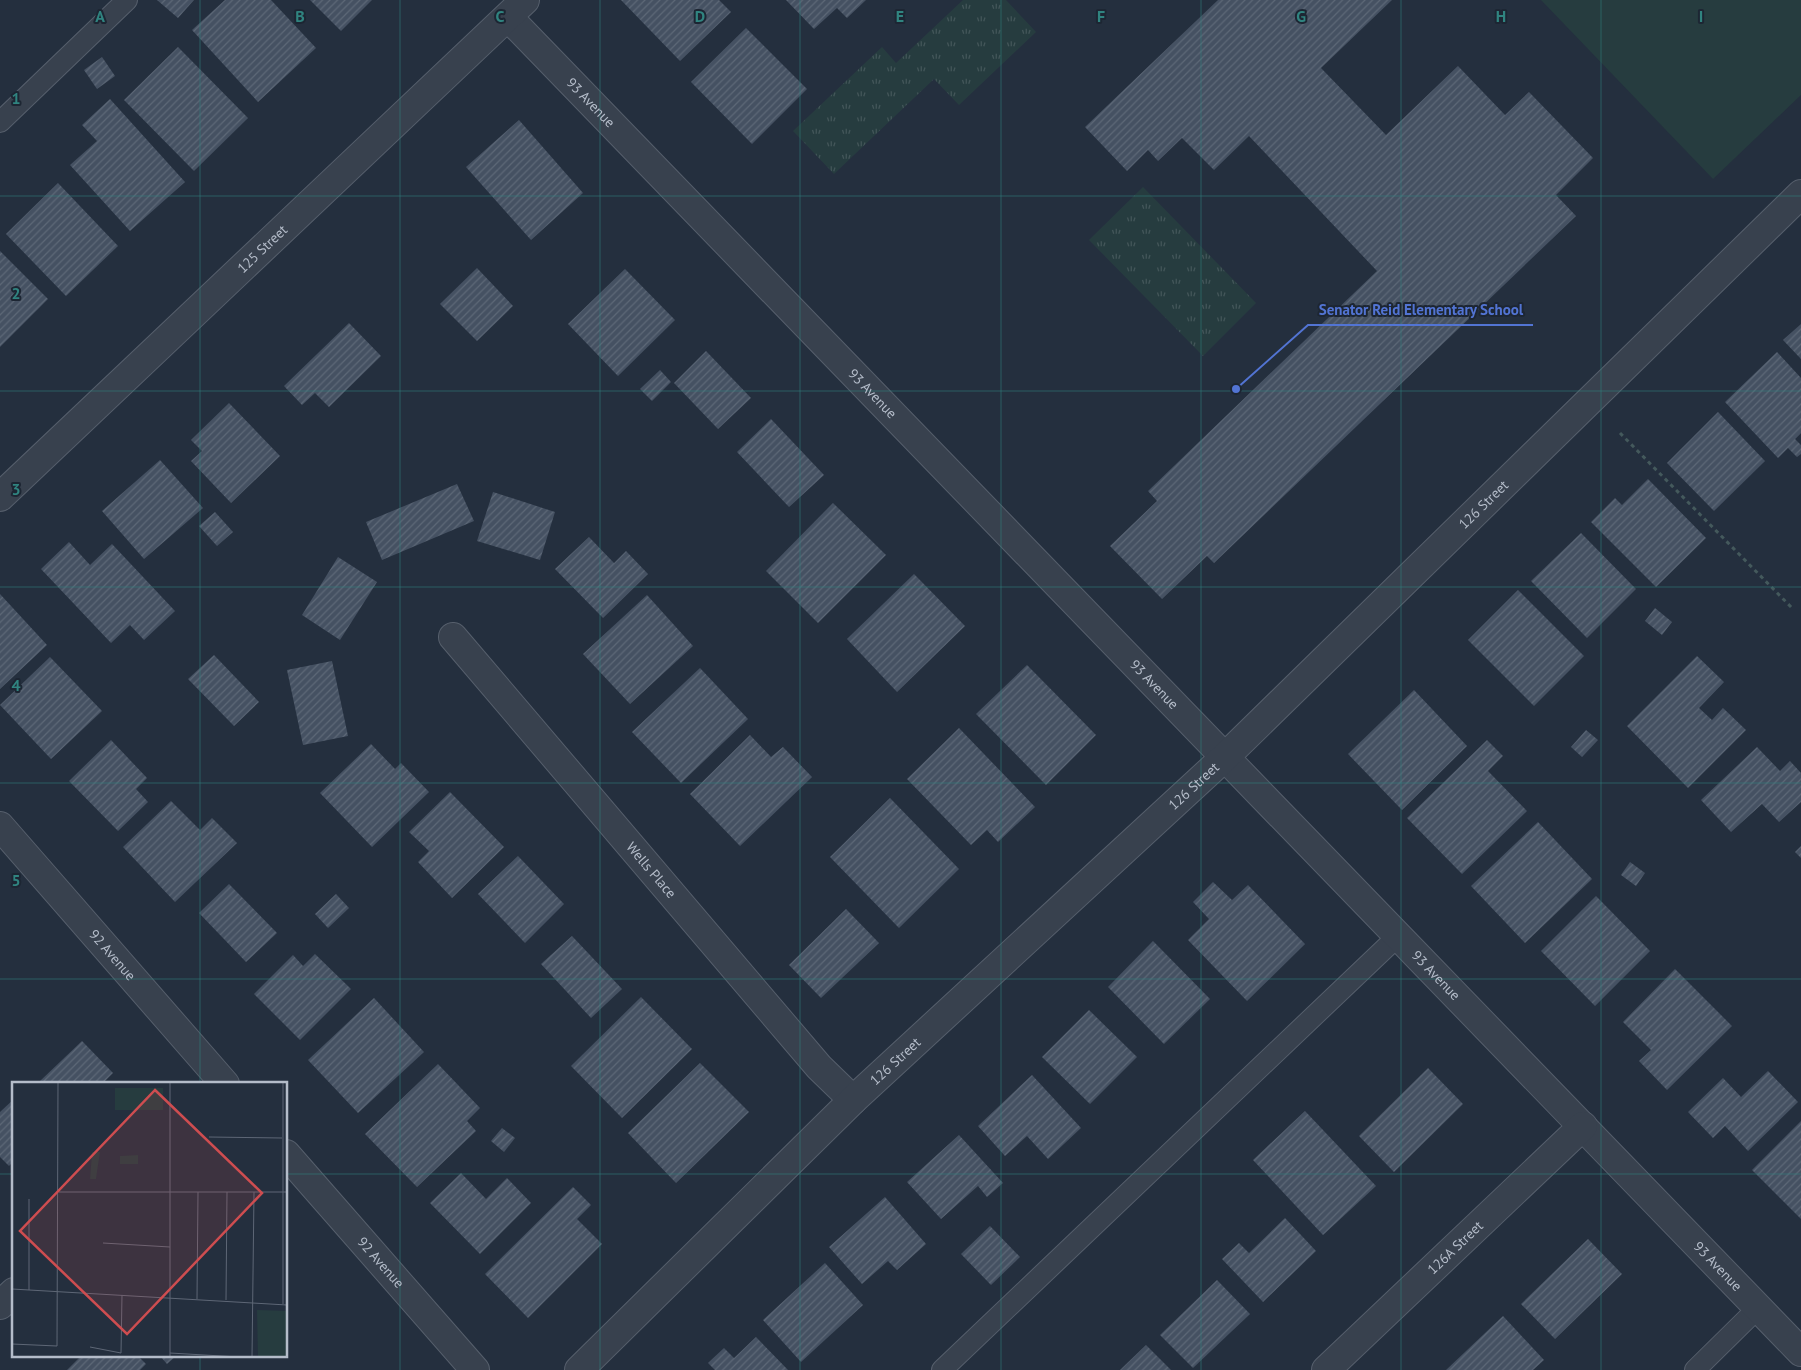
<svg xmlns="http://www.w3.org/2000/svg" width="1801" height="1370" viewBox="0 0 1801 1370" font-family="'PT Sans',sans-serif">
  <defs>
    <pattern id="park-tufts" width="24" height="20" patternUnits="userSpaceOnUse" patternTransform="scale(1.25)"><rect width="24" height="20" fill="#263c3f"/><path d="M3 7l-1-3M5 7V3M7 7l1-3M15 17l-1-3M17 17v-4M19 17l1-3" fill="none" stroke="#435659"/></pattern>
    <pattern id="building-hatch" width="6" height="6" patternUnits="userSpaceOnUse" patternTransform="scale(1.25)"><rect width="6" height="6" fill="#455162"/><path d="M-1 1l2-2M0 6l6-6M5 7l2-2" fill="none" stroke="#5d6877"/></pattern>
  </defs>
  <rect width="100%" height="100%" fill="#242f3e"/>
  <polygon fill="#263c3f" points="1541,0 1801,0 1801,95 1713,179"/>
  <g fill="url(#park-tufts)">
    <polygon points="963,0 1006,0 1036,32 959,105 934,79 834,174 793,131 882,47 896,63"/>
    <polygon points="1143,187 1256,303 1203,356 1089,240"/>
  </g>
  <g fill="url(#building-hatch)">
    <polygon points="157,0 194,0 178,18"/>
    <polygon points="225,0 271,0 316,48 258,102 192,30"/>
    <polygon points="310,0 372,0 341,31"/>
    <polygon points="621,0 719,0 731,12 680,61"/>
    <polygon points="786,0 866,0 847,18 837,8 814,29"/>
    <polygon points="1218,0 1392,0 1321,68 1386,135 1458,66 1505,115 1529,92 1593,158 1556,195 1576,216 1214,563 1207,556 1162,599 1110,546 1157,501 1148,491 1377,271 1249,136 1214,170 1182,138 1158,161 1148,150 1127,171 1085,127"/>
    <polygon points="746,28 807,89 752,144 691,82"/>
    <polygon points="178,47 248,118 194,171 124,100"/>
    <polygon points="102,57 115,76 97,89 84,70"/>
    <polygon points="110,99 185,182 130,231 70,165 97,141 82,125"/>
    <polygon points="519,120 583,193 531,240 466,167"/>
    <polygon points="58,183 118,246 66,296 6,234"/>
    <polygon points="0,251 48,299 0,347"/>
    <polygon points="477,268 513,306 477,341 440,304"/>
    <polygon points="625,269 675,320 618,376 568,324"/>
    <polygon points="349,323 381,356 329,407 315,393 302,405 284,386"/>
    <polygon points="1801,324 1801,359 1783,340"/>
    <polygon points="706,351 751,398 718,429 674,383"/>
    <polygon points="1777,352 1801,378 1801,433 1795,439 1801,445 1801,454 1797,457 1788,448 1778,458 1725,402"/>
    <polygon points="660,370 671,382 652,401 640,389"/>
    <polygon points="229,403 280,456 231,503 191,461 202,451 191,440"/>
    <polygon points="1718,412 1765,461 1714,511 1667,463"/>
    <polygon points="771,419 824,475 789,507 737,452"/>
    <polygon points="160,460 203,508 144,559 102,511"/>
    <polygon points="1648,479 1706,538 1656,587 1591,522 1615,498 1622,505"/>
    <polygon points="457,484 474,521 382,560 366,522"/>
    <polygon points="493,492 555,512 540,560 477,541"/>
    <polygon points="833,503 886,555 818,623 766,571"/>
    <polygon points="215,512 233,532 217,546 199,526"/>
    <polygon points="1581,533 1636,589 1587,638 1531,581"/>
    <polygon points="589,537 614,563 626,551 648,574 603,618 555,569"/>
    <polygon points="69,542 90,565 112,544 175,611 144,640 130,625 111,643 41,569"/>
    <polygon points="338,557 377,582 340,640 302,615"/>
    <polygon points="914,574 965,626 897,692 847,639"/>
    <polygon points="1518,590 1584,656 1534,706 1468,640"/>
    <polygon points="0,594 47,645 0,689"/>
    <polygon points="647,595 693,646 630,704 583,654"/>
    <polygon points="1655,608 1672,622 1662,635 1645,621"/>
    <polygon points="214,655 259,702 234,726 188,679"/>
    <polygon points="1697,656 1724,682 1699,708 1712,720 1723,708 1746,730 1688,788 1627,726"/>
    <polygon points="50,657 102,711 51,759 0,705"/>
    <polygon points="332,661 348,736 303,745 287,670"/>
    <polygon points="1027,665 1096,735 1046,785 976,714"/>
    <polygon points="700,668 748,719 681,783 632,732"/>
    <polygon points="1414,690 1467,746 1402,810 1348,754"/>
    <polygon points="959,728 1035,807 998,842 987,830 971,845 907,779"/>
    <polygon points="1586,730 1598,740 1582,757 1571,747"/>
    <polygon points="750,735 771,757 783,747 812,777 740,846 690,794"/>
    <polygon points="111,740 147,778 136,789 148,802 118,831 69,781"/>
    <polygon points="1487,740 1503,756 1488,771 1527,811 1462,874 1407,818"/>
    <polygon points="371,744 395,769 401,763 429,792 372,847 320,793"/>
    <polygon points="1757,747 1780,771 1790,761 1801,773 1801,802 1779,822 1762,804 1731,832 1701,800"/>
    <polygon points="450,792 504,847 452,898 418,862 429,851 409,832"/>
    <polygon points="890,798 959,869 899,928 830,857"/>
    <polygon points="171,801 200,830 212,818 237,843 175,902 123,847"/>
    <polygon points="1538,822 1592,879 1525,943 1471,886"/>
    <polygon points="1801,846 1801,858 1795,852"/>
    <polygon points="518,856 564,904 525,943 478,894"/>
    <polygon points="1630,862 1645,873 1636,886 1621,875"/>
    <polygon points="1213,882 1232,900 1248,885 1305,944 1247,1001 1188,940 1209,919 1193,902"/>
    <polygon points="229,884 277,933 246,962 199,913"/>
    <polygon points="336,894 349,908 328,928 315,914"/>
    <polygon points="1596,896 1650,951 1595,1006 1541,951"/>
    <polygon points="846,909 879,943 821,998 789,965"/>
    <polygon points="572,936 622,989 591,1018 541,964"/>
    <polygon points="1153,941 1210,999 1164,1044 1108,987"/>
    <polygon points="315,954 351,989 300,1040 254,994 293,955 303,966"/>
    <polygon points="1675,969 1732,1026 1667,1090 1639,1061 1651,1050 1623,1022"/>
    <polygon points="641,997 692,1049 622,1118 571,1066"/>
    <polygon points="374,998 424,1052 358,1113 308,1060"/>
    <polygon points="1089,1010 1137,1057 1090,1104 1042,1057"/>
    <polygon points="82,1041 113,1073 102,1084 43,1084 40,1081"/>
    <polygon points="700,1063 749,1112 676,1183 628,1133"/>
    <polygon points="438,1064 480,1108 467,1121 476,1131 417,1187 365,1134"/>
    <polygon points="1428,1068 1463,1104 1394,1172 1359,1136"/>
    <polygon points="1768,1071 1798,1102 1748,1151 1725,1126 1713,1138 1688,1112 1723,1078 1741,1097"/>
    <polygon points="1032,1075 1081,1128 1048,1159 1027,1136 1005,1156 978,1126"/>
    <polygon points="14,1099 14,1161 9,1166 0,1157 0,1112"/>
    <polygon points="1305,1111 1376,1186 1323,1235 1253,1160"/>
    <polygon points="1801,1121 1801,1219 1752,1170"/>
    <polygon points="502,1128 515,1138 504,1152 491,1141"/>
    <polygon points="959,1135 1003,1183 987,1197 978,1186 941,1219 907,1182"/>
    <polygon points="461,1173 486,1199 507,1178 531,1203 480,1254 430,1203"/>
    <polygon points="573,1187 591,1205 577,1219 602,1244 528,1318 485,1274"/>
    <polygon points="885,1197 926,1244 897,1270 888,1261 862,1284 829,1247"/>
    <polygon points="1285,1218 1316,1251 1263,1302 1222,1259 1239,1243 1249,1253"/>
    <polygon points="990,1226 1020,1257 991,1285 961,1254"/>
    <polygon points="1588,1239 1622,1274 1555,1339 1521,1304"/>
    <polygon points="825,1263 863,1305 801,1362 763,1320"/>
    <polygon points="1217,1280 1250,1314 1193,1368 1160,1335"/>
    <polygon points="1503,1316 1544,1360 1533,1370 1446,1370"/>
    <polygon points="756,1337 788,1370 715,1370 708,1363 724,1348 734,1358"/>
    <polygon points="1146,1345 1171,1370 1120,1370"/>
    <polygon points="81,1356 138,1356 146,1364 140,1370 67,1370"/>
    <polygon points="160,1356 176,1356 167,1364"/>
  </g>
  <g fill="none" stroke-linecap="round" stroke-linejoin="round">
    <g stroke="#565f6c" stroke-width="22">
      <g id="service">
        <polyline points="0,122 127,0"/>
        <polyline points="942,1370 1398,936"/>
        <polyline points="1695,1370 1758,1308"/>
      </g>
    </g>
    <g stroke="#565f6c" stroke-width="30">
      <g id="minor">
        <path id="s1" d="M508,17L1801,1352"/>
        <path id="s2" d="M0,497L525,0"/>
        <path id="s3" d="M453,637L819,1067L853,1100"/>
        <polyline points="0,1305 14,1292"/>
        <path id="s4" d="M1326,1370L1583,1126"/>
      </g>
    </g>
    <g stroke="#565f6c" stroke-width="30">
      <g id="tertiary">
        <path id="s5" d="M0,826L225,1084"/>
        <path id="s6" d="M286,1154L475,1370"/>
        <path id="s7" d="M579,1370L853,1100L1225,757L1801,194"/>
      </g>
    </g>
    <polyline stroke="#44595c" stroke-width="3" stroke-dasharray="4 4" stroke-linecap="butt" points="1620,433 1793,609"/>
    <use href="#service" stroke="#38414e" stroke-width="20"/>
    <use href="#minor" stroke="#38414e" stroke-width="28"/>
    <use href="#tertiary" stroke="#38414e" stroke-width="28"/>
  </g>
  <path fill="none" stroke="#308480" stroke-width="1" stroke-opacity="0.55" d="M200,0V1084M400,0V1370M600,0V1370M800,0V1370M1001,0V1370M1201,0V1370M1401,0V1370M1601,0V1370M0,196H1801M0,391H1801M0,587H1801M0,783H1801M0,979H1801M0,1174H14M286,1174H1801M200,1356V1370"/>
  <g text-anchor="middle" stroke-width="4" stroke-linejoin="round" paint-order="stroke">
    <g font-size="14" fill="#b4bcc9" stroke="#1d2633">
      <text dy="5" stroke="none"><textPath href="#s1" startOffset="119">93 Avenue</textPath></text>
      <text dy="5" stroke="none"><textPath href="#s2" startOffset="361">125 Street</textPath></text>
      <text dy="5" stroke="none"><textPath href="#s1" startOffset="524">93 Avenue</textPath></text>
      <text dy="5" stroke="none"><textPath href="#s7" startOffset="1252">126 Street</textPath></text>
      <text dy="5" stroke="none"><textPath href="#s1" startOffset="929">93 Avenue</textPath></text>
      <text dy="5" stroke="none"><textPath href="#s7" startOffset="848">126 Street</textPath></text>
      <text dy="5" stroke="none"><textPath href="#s3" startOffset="306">Wells Place</textPath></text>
      <text dy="5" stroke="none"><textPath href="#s5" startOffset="171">92 Avenue</textPath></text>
      <text dy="5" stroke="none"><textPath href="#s1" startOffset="1334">93 Avenue</textPath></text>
      <text dy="5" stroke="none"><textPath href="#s7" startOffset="442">126 Street</textPath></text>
      <text dy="5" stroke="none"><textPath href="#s4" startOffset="178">126A Street</textPath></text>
      <text dy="5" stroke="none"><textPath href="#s6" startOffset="144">92 Avenue</textPath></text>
      <text dy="5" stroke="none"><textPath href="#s1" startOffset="1739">93 Avenue</textPath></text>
    </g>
  </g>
  <g transform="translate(12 1082)">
    <rect width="275" height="275" fill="#242f3e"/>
    <path d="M103,6H151V28H103Z" fill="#263c3f"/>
    <path d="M80,70H88L84,97H78ZM126,73V82H108V74ZM245,228L275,229V275H246Z" fill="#263c3f"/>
    <path fill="none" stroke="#5e6776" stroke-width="1" d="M158,0H200M271,0V222M197,55L270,56M47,110H275M91,161L158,165M0,207L275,223M17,208V117M185,217L186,110M214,218L215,110M0,262L45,264L46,0M78,265L109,271L110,213M158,271L227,275M158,275V0M240,275L242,110"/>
    <path fill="#ce4d50" fill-opacity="0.15" stroke="#ce4d50" stroke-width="2.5" d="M143,8L250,111L115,252L8,149Z"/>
    <rect width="275" height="275" fill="none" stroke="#b4bcc9" stroke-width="2.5"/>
  </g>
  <g font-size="16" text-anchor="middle" font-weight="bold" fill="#308480" stroke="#1d2633" stroke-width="4" stroke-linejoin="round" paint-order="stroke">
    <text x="100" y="22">A</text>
    <text x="300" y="22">B</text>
    <text x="500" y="22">C</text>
    <text x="700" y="22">D</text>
    <text x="900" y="22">E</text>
    <text x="1101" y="22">F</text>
    <text x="1301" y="22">G</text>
    <text x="1501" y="22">H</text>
    <text x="1701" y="22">I</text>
    <text x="16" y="104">1</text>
    <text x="16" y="299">2</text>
    <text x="16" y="495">3</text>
    <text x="16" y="691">4</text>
    <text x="16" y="886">5</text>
  </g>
  <path fill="none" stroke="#5274d3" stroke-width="2" d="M1236 389L1308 325H1533"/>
  <circle fill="#5274d3" stroke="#1d2633" stroke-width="2" cx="1236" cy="389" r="5"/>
  <g font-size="15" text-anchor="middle" font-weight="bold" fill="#5274d3" stroke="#1d2633" stroke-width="4" stroke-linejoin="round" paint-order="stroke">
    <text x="1421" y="315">Senator Reid Elementary School</text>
  </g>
</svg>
